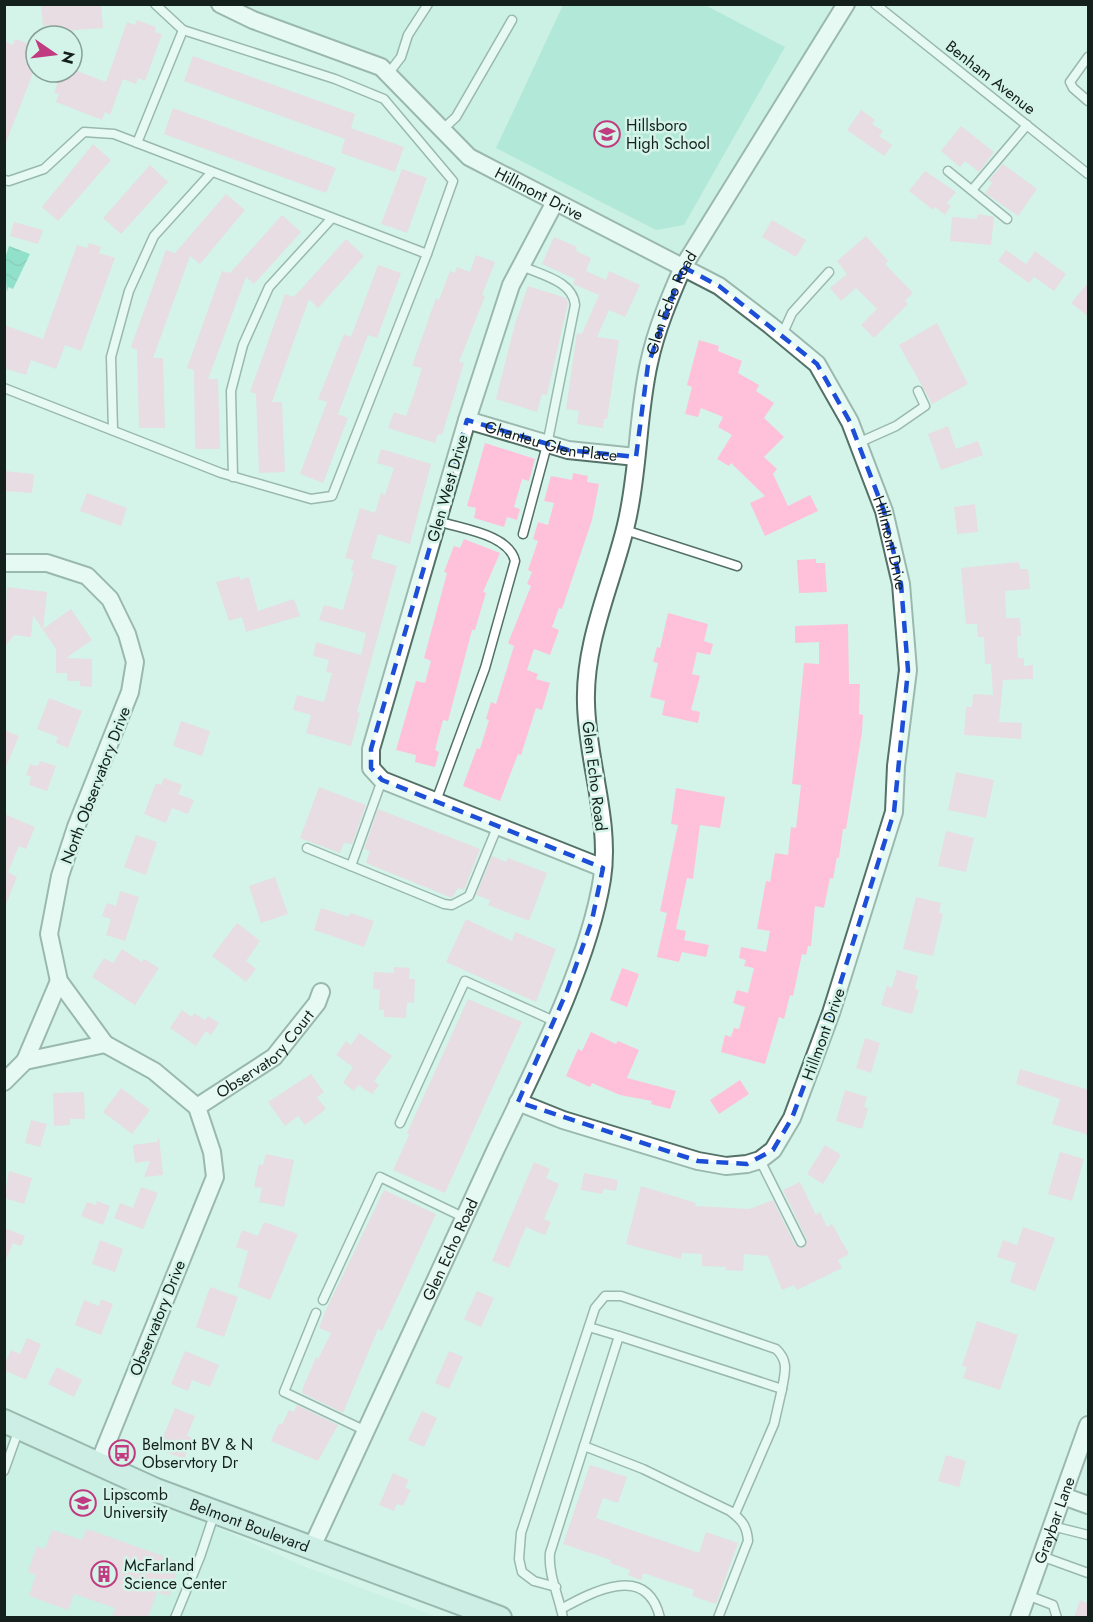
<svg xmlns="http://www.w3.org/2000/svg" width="1093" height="1622" viewBox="0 0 1093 1622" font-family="Jost,sans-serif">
  <defs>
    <pattern id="water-waves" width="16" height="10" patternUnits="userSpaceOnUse" patternTransform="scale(1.5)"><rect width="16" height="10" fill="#40c8a5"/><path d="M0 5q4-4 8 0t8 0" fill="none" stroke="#34a286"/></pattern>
  </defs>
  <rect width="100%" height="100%" fill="#d4f4e9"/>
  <g fill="#c2ebdd">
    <polygon points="247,4 846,5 683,267 492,170 381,67 370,51 254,20 243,15"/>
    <polygon points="4,1431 303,1566 437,1617 5,1617"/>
  </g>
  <polygon fill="#8bdac1" points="563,5 705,5 785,47 684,225 656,230 496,148"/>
  <polygon fill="url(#water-waves)" points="9,246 30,254 13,289 8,287 7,292 4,261"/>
  <g fill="#fec1d9">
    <polygon points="41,4 101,4 103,28 50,32 49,25 43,26"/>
    <polygon points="137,20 156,27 155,32 162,34 145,81 138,78 136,84 123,79 110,115 105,112 102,120 56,102 59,94 54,93 61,73 66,75 72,69 106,82 127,22 135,25"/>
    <polygon points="15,39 35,46 33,52 36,54 36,65 6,143 4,41 13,45"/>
    <polygon points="193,56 355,114 351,128 404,147 395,172 341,153 345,139 184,81"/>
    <polygon points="173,108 336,168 326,193 164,134"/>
    <polygon points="861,110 875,120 872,124 883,131 879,136 892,145 884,156 847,130"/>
    <polygon points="961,126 994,152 979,172 965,161 960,167 941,151"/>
    <polygon points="93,144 111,160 58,221 42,207"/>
    <polygon points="1003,164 1037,189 1018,216 985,193 992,183 989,180"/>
    <polygon points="150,165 168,182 121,234 103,218"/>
    <polygon points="402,169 427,178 407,233 391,227 392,225 390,227 381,224"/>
    <polygon points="925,171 956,192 947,203 951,206 945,215 935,207 933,210 909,191"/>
    <polygon points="226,194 245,210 200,264 190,256 153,358 163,358 165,428 139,428 137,350 131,347 166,250 175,253"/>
    <polygon points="978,214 994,217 991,245 950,241 952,217 977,219"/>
    <polygon points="282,215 301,232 254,284 246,277 208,379 218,379 220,449 195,449 194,370 187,368 222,271 230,273"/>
    <polygon points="772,220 806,240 796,257 762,237"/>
    <polygon points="14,222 43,230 38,244 10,236"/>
    <polygon points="866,236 888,261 885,264 913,293 905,301 908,304 874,338 861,325 877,309 856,288 841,301 830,288 847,274 837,261"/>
    <polygon points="554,237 577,247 576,251 591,258 586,271 606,280 609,271 640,285 625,317 609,310 597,337 619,340 607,419 604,419 603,428 577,424 579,411 566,409 577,333 582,334 599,295 573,284 575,279 542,264"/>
    <polygon points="346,239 364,256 318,308 309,299 272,402 282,402 285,472 259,473 256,394 250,392 285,294 294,297"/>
    <polygon points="89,243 101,247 99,253 115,258 81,351 65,345 56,369 31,360 26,375 4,368 4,325 43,339 77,245 87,248"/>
    <polygon points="1006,250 1026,264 1035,251 1066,274 1054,291 1034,277 1029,283 998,261"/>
    <polygon points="476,255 495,262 482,295 485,296 459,362 464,363 442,435 438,434 435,443 388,428 394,412 406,416 413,397 422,368 412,366 436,298 439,300 450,271 455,273 457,267 470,272"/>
    <polygon points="378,265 401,273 377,338 368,335 338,414 348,418 323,483 300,474 327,402 318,399 344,334 351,337"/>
    <polygon points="1089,282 1089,317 1071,303"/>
    <polygon points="528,286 566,298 568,303 547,395 542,394 537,412 496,399 515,324"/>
    <polygon points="937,323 968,384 932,404 899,345"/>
    <polygon points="699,340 719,346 718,351 742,361 738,373 759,385 756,391 774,403 764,418 784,437 764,457 777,469 773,474 788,506 810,495 818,511 765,536 750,503 765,496 731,463 729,466 717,459 732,435 718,427 723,417 701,408 698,417 685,414 692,387 687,385"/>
    <polygon points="948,426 956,449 978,441 983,455 941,470 928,434"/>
    <polygon points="485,443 535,459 529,481 522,479 514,507 520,509 517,520 507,517 504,527 474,518 476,508 467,506"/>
    <polygon points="381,449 431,464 410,544 378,534 371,558 397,566 357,712 360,713 351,746 306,733 311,715 293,710 297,695 324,702 332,673 326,672 329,660 313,656 316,642 361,655 366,633 319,620 324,605 343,610 354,572 351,571 354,560 345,558 360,508 375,513 381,493 385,495 394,468 377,463"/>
    <polygon points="4,471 34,474 32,493 4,491"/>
    <polygon points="573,473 588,476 587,482 599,484 592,520 562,609 559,608 552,627 559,630 550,655 534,649 527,670 538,674 536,679 550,683 542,710 536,708 521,755 518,754 500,801 463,786 477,748 480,749 489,720 486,719 491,702 496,704 514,646 508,643 531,586 527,584 532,572 528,570 538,541 533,539 538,522 548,525 554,503 544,501 551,476 572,480"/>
    <polygon points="87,493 127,508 121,526 80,511"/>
    <polygon points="975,504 978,532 957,534 954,507"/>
    <polygon points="464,539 500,553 483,592 486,593 482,606 475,630 472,630 448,721 443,720 435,750 439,752 435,767 415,762 416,755 396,750 416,681 425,683 431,661 424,658 447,573 444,572 454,546 460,548"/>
    <polygon points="816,559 816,563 825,563 827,592 799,593 797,560"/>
    <polygon points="1019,562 1020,569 1028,569 1030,589 1005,591 1006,618 1020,618 1021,636 1017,636 1018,658 1024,658 1024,666 1033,665 1033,679 1003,680 999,722 1022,723 1021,739 964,735 966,707 972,707 973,694 993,695 991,664 985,664 984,637 978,637 977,624 966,624 961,568"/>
    <polygon points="240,576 240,580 249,577 258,611 294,599 300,616 246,632 242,617 229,621 216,582"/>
    <polygon points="7,587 47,592 43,629 71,609 92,640 66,658 92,659 92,687 80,686 80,681 67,681 67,673 56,673 56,649 33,615 31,637 14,635 4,648"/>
    <polygon points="668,613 708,624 704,641 713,644 710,655 697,652 692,674 700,676 691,710 700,712 698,723 662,715 665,701 650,697 658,663 653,662 657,647 660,648"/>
    <polygon points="848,624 849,684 860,684 859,714 863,715 862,732 846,829 843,829 839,858 837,857 833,879 830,878 824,908 815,906 811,946 808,946 806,955 802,954 793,996 790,995 784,1019 779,1017 765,1064 721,1052 725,1035 731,1037 734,1028 739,1029 745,1007 733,1003 737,990 748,993 754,968 744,966 746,960 739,958 741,947 766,952 770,931 757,929 766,881 770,882 775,853 788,855 791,827 796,828 801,785 792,784 804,663 819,664 819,642 795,643 795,626"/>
    <polygon points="49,698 82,711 68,748 56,743 58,737 37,729"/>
    <polygon points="181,721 210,731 202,756 173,746"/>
    <polygon points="4,730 19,736 5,769 4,769"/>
    <polygon points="40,761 56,766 47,791 29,785 31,777 26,775 30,764 38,766"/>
    <polygon points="956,772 994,780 986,818 948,810"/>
    <polygon points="164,778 182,785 178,794 194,800 188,814 172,808 166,823 144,814 156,783 161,785"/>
    <polygon points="319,787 366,805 352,844 344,843 340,853 300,838"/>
    <polygon points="676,788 725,797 720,828 700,825 693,879 687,878 676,929 686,931 684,940 709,945 706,957 682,952 679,962 657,957 667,913 660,911 678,825 671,824"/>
    <polygon points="378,809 480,849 464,890 458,888 452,898 366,863 370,851 364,849"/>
    <polygon points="4,814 35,827 26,849 19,846 8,872 17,877 5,907"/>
    <polygon points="946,831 974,838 966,872 938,866"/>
    <polygon points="136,835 157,842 146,875 124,867"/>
    <polygon points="492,856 506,862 508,858 547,873 529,921 488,905 490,900 476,895"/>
    <polygon points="275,877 288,914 261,923 249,886"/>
    <polygon points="120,891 139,897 125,941 106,935 111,919 102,916 107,903 116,906"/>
    <polygon points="916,897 941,903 939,913 943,914 933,956 903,949"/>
    <polygon points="321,908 349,917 350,913 374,921 364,947 314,930"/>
    <polygon points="466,919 512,941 515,932 556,949 536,1002 446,962"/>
    <polygon points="237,923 260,941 246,961 256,969 246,982 212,956"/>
    <polygon points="122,949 142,962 144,959 159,968 135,1005 92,977 104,958 113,963"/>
    <polygon points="394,967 410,968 409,979 415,979 414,1003 407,1002 406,1018 384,1017 384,1010 379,1010 380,990 373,989 374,972 394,973"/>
    <polygon points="622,968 639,974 627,1007 610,1000"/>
    <polygon points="897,970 918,976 915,989 919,990 912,1014 881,1005 887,986 892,988"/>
    <polygon points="468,999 522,1022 445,1193 393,1170 409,1135 407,1133"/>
    <polygon points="182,1010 192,1017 194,1013 205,1020 208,1016 219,1023 211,1035 206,1031 196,1046 170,1028"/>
    <polygon points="591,1032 616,1044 618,1041 639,1050 627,1078 676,1091 670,1109 651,1104 652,1101 620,1095 592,1083 590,1087 566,1076 578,1049 582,1051"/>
    <polygon points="359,1033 392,1056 374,1081 379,1085 372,1094 358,1085 354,1091 343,1083 353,1067 336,1055 346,1041 351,1045"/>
    <polygon points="865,1038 880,1043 871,1073 856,1068"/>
    <polygon points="1020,1069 1089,1090 1089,1135 1052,1124 1060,1099 1016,1084"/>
    <polygon points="311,1074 324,1092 317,1097 326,1109 305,1125 298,1116 285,1126 268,1102"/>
    <polygon points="740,1080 749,1094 719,1114 710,1100"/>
    <polygon points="121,1088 150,1110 132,1134 103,1112"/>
    <polygon points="845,1090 867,1097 864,1107 868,1108 862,1129 836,1121"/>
    <polygon points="84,1092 85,1119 70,1119 70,1125 54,1126 53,1093"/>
    <polygon points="31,1120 47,1124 40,1147 25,1143"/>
    <polygon points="159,1137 163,1175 144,1177 150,1161 135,1163 133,1145 157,1142"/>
    <polygon points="825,1145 841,1155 823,1184 807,1174"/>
    <polygon points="1060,1152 1084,1159 1072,1201 1048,1194"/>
    <polygon points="266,1154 294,1160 284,1207 259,1202 262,1188 254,1187 259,1164 263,1165"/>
    <polygon points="534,1162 550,1169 546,1178 559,1184 544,1219 551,1222 545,1235 526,1227 509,1268 492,1261"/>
    <polygon points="9,1171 32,1178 24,1204 4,1198"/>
    <polygon points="584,1173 618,1180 616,1191 604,1189 602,1194 581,1190"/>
    <polygon points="800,1182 816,1215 820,1212 827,1227 832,1224 849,1254 838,1260 842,1268 797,1290 794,1285 782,1290 768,1256 744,1254 743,1271 725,1270 726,1267 702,1266 702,1254 682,1253 681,1259 626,1244 641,1186 696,1203 695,1206 749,1209 773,1200 795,1245 803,1248 807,1240 783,1190"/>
    <polygon points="141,1187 158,1193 143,1229 114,1218 120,1203 133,1208"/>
    <polygon points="384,1190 436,1214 382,1331 378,1329 343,1413 302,1393 303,1388 316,1357 318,1359 331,1333 319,1328 325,1312"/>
    <polygon points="97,1201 110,1206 103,1225 81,1216 87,1202 96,1205"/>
    <polygon points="264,1222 298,1234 270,1300 238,1287 248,1251 236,1247 242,1230 258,1236"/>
    <polygon points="1023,1227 1055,1238 1035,1291 1010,1282 1016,1263 997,1257 1003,1240 1017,1245"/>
    <polygon points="4,1228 25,1236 21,1246 13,1243 5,1262"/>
    <polygon points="100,1240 123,1249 115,1272 92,1264"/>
    <polygon points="210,1287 238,1297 224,1337 196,1327"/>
    <polygon points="477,1291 494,1298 481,1327 464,1319"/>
    <polygon points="101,1299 113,1304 101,1335 75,1325 84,1300 99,1306"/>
    <polygon points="977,1321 1018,1335 1000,1390 963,1378 967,1367 962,1366"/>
    <polygon points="27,1338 41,1344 26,1380 4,1370 4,1365 11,1350 20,1354"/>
    <polygon points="185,1351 219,1365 210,1387 192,1380 188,1391 171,1384"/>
    <polygon points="449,1351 463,1357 449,1389 435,1383"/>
    <polygon points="57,1367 82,1380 74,1397 48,1384"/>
    <polygon points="297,1405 338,1425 318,1461 271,1441 279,1423 282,1425 289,1410 294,1412"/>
    <polygon points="175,1408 195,1416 187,1436 192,1438 184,1459 158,1449"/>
    <polygon points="422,1411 437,1418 424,1447 408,1440"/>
    <polygon points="946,1455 966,1461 959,1487 938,1481"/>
    <polygon points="590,1465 627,1477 618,1503 603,1498 596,1518 699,1553 706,1532 738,1543 716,1604 692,1596 694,1590 643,1573 641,1580 628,1575 630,1570 610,1563 611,1560 563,1544"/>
    <polygon points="393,1473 409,1480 405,1488 411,1490 403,1506 397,1504 394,1511 379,1505"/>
    <polygon points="87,1529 180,1562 169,1596 157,1592 148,1617 112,1617 115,1608 74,1594 68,1610 29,1596 36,1575 28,1572 37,1546 45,1549 52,1530 82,1540"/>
    <polygon points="1080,1600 1089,1604 1089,1617 1074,1617"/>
  </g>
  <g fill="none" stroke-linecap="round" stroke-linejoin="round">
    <g stroke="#547167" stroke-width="11">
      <g id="lane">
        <polyline points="155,4 183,30 335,79 384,99 453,181 427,254"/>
        <polyline points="875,4 1088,174"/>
        <polyline points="1088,57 1070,82 1073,88 1088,101"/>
        <polyline points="388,74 401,57 408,35 428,4"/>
        <polyline points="443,129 456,117 512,20"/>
        <polyline points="137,143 183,30"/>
        <polyline points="948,171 1007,219"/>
        <polyline points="4,180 9,181 44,169 84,132 114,134 427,254 332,496 311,499 221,473 4,388"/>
        <polyline points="972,190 1027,125"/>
        <path d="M522,266C541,275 573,281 575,305L547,445L523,534"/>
        <polyline points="782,335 792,313 829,272"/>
        <polyline points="113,430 111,357 129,291 154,236 212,172"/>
        <polyline points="858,443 896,426 925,406 918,391"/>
        <polyline points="233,477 231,391 243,345 269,287 332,218"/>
        <polyline points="625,530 737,566"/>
        <polyline points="382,780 351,866 444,904 452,905 469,896 498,825"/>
        <path d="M436,801L485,668L515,561C509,534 461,529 438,521"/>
        <polyline points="307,848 351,866"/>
        <polyline points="400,1123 465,981 554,1021"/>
        <polyline points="760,1160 801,1242"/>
        <polyline points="323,1300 380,1177 465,1218"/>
        <polyline points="316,1313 284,1392 366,1431"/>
        <polyline points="589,1327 619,1336"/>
        <path d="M584,1446L643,1469L730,1511C742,1520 747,1526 748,1541L718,1618"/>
        <polyline points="4,1471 19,1429"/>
        <polyline points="735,1514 774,1424 782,1389"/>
        <polyline points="1052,1526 1088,1535"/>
        <polyline points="1041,1556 1088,1573"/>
        <path d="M556,1587L534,1581L522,1572L519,1559L521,1533L595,1308L605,1296H621L776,1349C789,1361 785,1372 782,1389L619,1336L550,1553C548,1575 559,1596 563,1618"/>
        <polyline points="1027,1595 1053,1605 1057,1618"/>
        <path d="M561,1609C592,1592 647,1562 660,1618"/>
        <polyline points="175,1618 200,1557 215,1512"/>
      </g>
    </g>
    <g stroke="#547167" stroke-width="20">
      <g id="street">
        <path id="s1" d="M220,4L253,20L381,67L469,157L719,286L770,325L817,364L850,422L884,511L901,584L908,670L896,766L894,812L831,1013L792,1118L773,1150L760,1160L747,1164L726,1166L698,1161L563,1120L518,1102"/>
        <polyline points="555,202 511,285 467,420 371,749 371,768 382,780 603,868"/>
        <path id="s2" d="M467,420L568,450L636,457"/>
        <polyline points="4,563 47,563 87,576 110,599 127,634 135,662 130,692 76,827 60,876 49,934 59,981 105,1044 154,1071 197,1107 212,1152 215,1177 98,1465"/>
        <polyline points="25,1061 59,981"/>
        <polyline points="4,1082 25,1061 105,1044"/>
        <path id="s3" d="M197,1107L274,1057L317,1003L321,992"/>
        <polyline points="1063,1496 1088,1505"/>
        <path id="s4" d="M312,1547C374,1415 434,1283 495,1151C533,1071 588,966 602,879C611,821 587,762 586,703C584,641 612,584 626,525C639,472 637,416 649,363C656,330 669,299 683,267L846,4"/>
        <path id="s5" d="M1019,1618L1088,1425"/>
      </g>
    </g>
    <g stroke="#547167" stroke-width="26">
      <g id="secondary">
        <path id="s6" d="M4,1421L156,1490L500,1618"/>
      </g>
    </g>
    <use href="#lane" stroke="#fff" stroke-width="8"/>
    <use href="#street" stroke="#fff" stroke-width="16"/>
    <use href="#secondary" stroke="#c6e7df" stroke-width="22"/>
  </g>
  <path d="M0 0H1093V1622H0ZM683,267L719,286L817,364L850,422L884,511L901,584L908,670L894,812L831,1013L792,1118L773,1150L747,1164L698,1161L518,1102L567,991L592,920L603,868L382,780L371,768V749L467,420L568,450L636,457L648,365Z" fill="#d4f4e9" fill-opacity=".55" fill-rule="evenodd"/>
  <path fill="none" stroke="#1d4ed8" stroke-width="4.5" stroke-dasharray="12 8" stroke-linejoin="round" d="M683,267L719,286L817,364L850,422L884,511L901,584L908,670L894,812L831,1013L792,1118L773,1150L747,1164L698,1161L518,1102L567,991L592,920L603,868L382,780L371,768V749L467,420L568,450L636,457L648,365Z"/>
  <defs>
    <g id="school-ring" transform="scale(1.35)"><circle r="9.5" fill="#d4f4e9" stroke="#c03b7f" stroke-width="1.5"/><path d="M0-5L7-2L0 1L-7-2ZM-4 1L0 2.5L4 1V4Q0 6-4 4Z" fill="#c03b7f"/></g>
    <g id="bus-ring" transform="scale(1.35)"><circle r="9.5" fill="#d4f4e9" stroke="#c03b7f" stroke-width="1.5"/><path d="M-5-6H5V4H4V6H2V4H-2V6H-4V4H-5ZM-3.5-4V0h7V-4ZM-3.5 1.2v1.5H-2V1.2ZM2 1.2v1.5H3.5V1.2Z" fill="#c03b7f"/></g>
    <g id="university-ring" transform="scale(1.35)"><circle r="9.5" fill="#d4f4e9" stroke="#c03b7f" stroke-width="1.5"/><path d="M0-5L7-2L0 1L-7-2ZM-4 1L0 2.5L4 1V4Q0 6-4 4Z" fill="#c03b7f"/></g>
    <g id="building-ring" transform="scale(1.35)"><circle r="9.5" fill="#d4f4e9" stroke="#c03b7f" stroke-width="1.5"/><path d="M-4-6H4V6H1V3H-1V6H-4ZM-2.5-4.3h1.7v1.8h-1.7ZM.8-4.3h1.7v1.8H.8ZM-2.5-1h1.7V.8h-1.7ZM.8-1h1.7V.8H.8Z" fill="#c03b7f"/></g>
  </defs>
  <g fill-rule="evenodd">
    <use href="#school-ring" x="607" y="134"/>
    <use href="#bus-ring" x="122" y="1453"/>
    <use href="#university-ring" x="83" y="1503"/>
    <use href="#building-ring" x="104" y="1574"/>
  </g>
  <g text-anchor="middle" stroke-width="5" stroke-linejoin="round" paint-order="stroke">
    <g font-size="16" fill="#14201c" stroke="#d4f4e9">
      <text transform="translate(991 77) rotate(38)" y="6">Benham Avenue</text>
      <text dy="6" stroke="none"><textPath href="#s1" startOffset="378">Hillmont Drive</textPath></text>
      <text dy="6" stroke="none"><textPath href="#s4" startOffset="1318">Glen Echo Road</textPath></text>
      <text dy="6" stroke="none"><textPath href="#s2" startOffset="87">Ghanteu Glen Place</textPath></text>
      <text transform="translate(447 488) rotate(-74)" y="6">Glen West Drive</text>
      <text dy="6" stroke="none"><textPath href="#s1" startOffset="900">Hillmont Drive</textPath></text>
      <text transform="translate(595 776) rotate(83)" y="6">Glen Echo Road</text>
      <text transform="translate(95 785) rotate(-69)" y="6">North Observatory Drive</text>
      <text transform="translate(823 1034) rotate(-70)" y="6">Hillmont Drive</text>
      <text dy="6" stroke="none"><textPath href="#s3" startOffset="87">Observatory Court</textPath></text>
      <text dy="6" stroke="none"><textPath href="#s4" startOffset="328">Glen Echo Road</textPath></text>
      <text transform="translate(157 1318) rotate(-68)" y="6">Observatory Drive</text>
      <text dy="6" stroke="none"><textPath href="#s5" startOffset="104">Graybar Lane</textPath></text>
      <text dy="6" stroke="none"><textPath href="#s6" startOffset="267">Belmont Boulevard</textPath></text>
    </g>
    <g font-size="16" fill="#14201c" stroke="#d4f4e9" text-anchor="start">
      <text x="626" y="131">Hillsboro<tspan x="626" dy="18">High School</tspan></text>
      <text x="142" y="1450">Belmont BV &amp; N<tspan x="142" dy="18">Observtory Dr</tspan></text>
      <text x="103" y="1500">Lipscomb<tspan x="103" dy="18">University</tspan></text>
      <text x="124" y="1571">McFarland<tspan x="124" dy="18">Science Center</tspan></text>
    </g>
  </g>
  <rect width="1093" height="1622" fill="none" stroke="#14201c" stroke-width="12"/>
  <g transform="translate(54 54) rotate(104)"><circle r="28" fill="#d4f4e9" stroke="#879f97" stroke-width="1.5"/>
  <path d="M0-4.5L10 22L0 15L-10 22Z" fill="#c03b7f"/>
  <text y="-9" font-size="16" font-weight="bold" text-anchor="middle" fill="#14201c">N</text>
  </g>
</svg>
